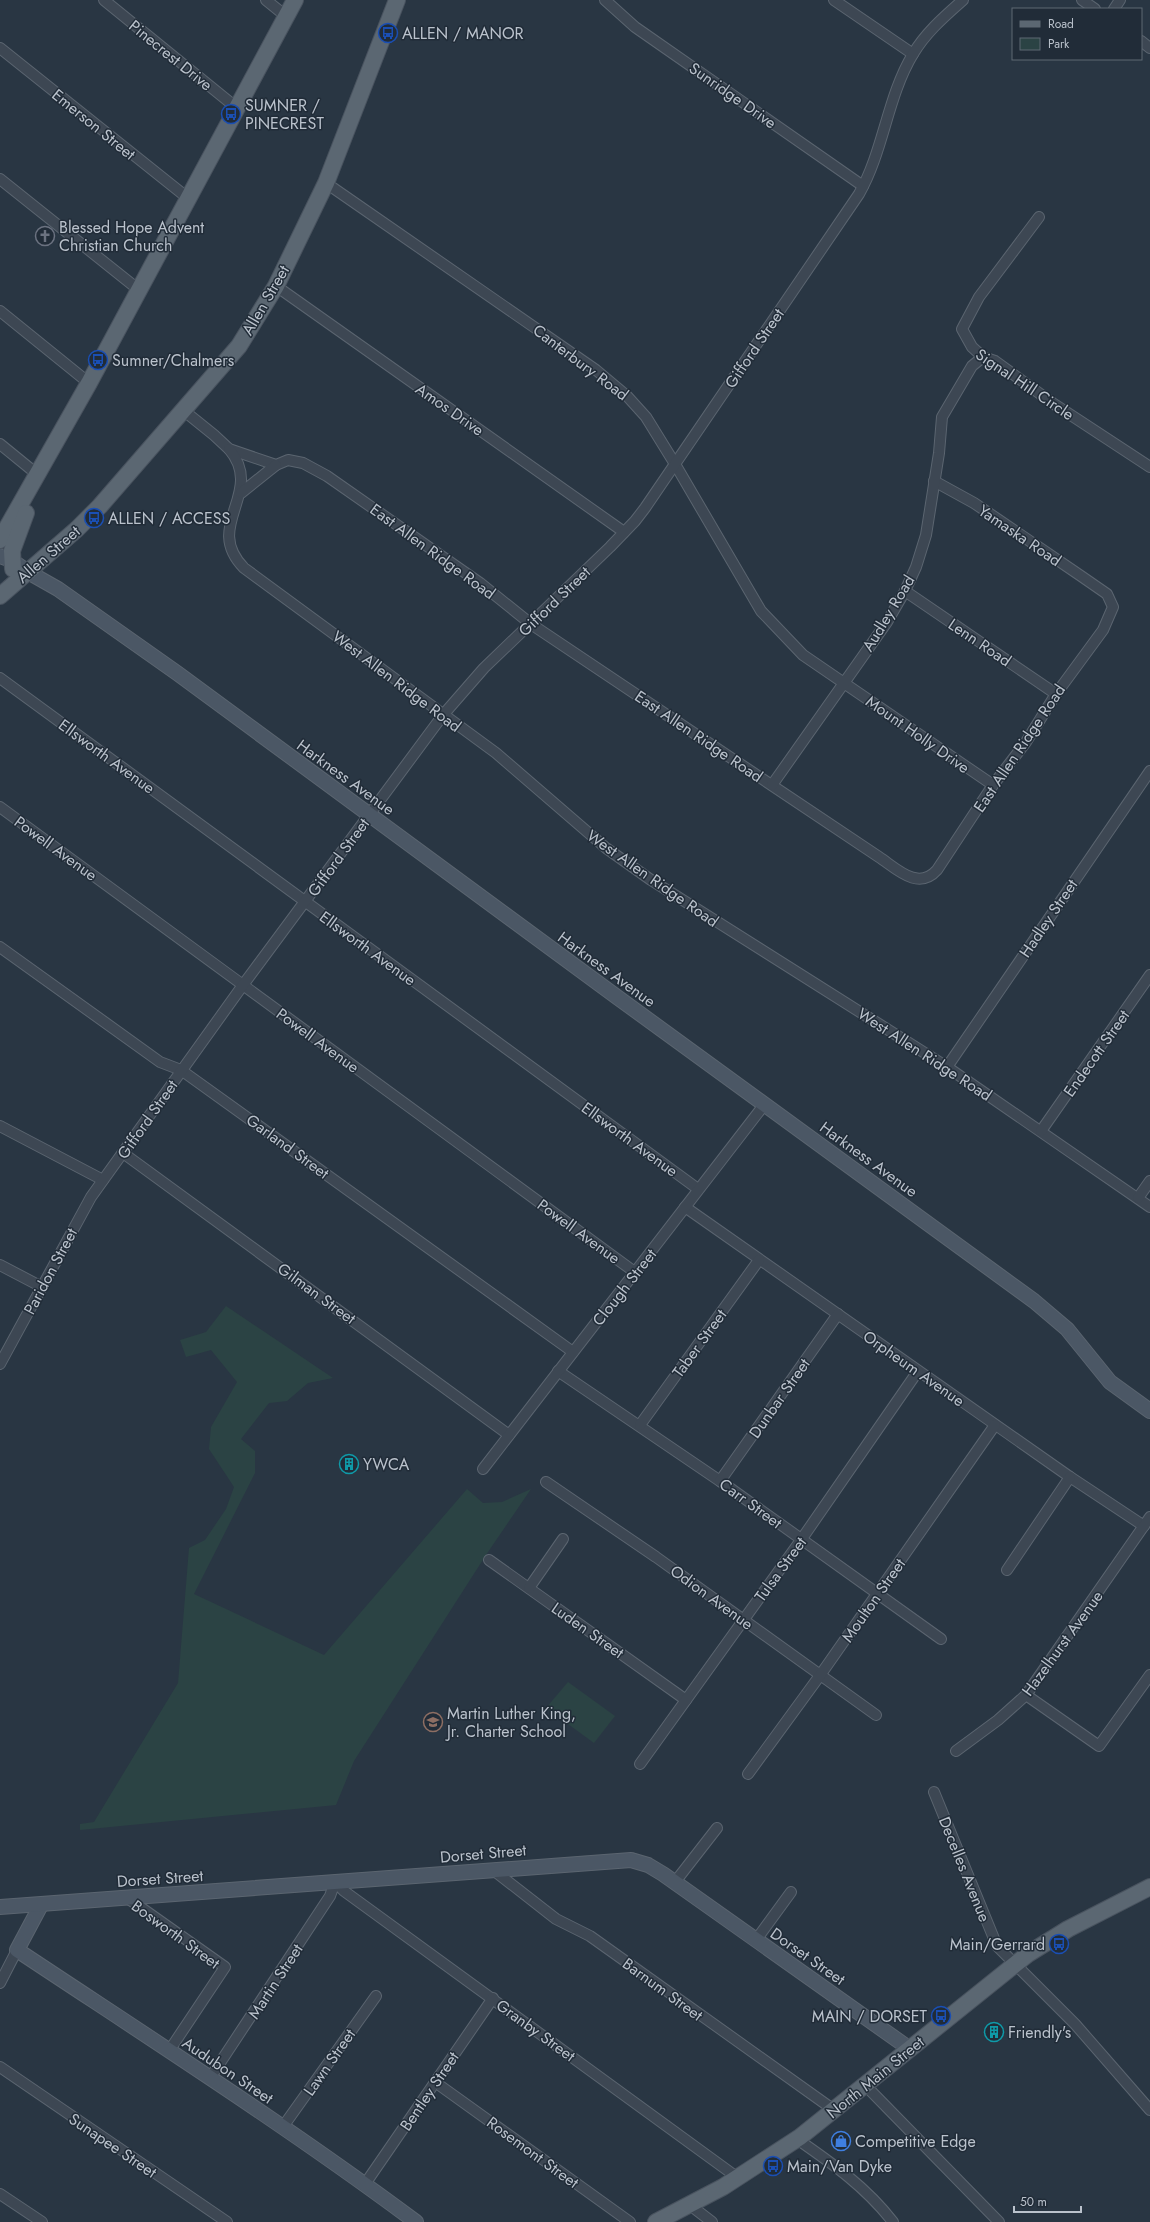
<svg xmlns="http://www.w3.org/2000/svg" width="1150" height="2222" viewBox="0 0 1150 2222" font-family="Jost,sans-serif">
  <rect width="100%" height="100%" fill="#293643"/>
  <g fill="#2b4344">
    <polygon points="226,1306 333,1378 308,1383 287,1401 269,1403 241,1439 255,1451 255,1473 194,1594 324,1655 467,1489 483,1503 502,1502 531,1489 486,1555 354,1761 336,1805 80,1830 80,1824 94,1822 178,1683 189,1548 205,1540 226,1509 234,1487 209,1449 211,1427 237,1382 211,1350 186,1357 180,1340 206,1332"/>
    <polygon points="568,1682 615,1716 594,1743 546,1708"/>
  </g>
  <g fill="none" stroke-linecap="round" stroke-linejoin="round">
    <g stroke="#5b6570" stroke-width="12">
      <g id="street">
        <polyline points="104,0 238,109"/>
        <polyline points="266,0 287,17"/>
        <polyline points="605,0 635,27 863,186"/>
        <polyline points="834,0 913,54"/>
        <polyline points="1082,0 1095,9"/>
        <polyline points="1114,9 1120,0"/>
        <polyline points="1141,41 1150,48"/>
        <polyline points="0,48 189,199"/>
        <polyline points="0,179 139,290"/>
        <polyline points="326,183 596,370 627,396 646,417 675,464 761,611 803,655 993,785"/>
        <polyline points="1039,217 979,297 962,329 972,347 983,357 995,361 1054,404 1150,467"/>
        <polyline points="276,286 624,532"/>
        <polyline points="0,311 89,383"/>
        <path d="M183,410L214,435L229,449L276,465L288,460L303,463L327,476L480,583L531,624L879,857C897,869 918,891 937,870L993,785L1026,742L1056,694L1103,630L1113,607L1107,594L1081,576L974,503L934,481"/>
        <polyline points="0,444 38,475"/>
        <path d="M229,449C266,493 202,525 244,568L496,753L606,848L651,880L947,1067L1150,1207"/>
        <polyline points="241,493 276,465"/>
        <polyline points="905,591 1056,694"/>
        <polyline points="0,678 698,1189"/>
        <polyline points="772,785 887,622 905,591 916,567 926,535 939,453 942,417 972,366 983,357"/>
        <polyline points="0,807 636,1273"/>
        <polyline points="0,947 160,1062 181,1070 573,1352"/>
        <polyline points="947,1067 1150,771"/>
        <polyline points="0,1126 103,1180"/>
        <polyline points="1041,1131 1150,975"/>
        <polyline points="123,1153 509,1435"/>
        <polyline points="1138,1198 1150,1181"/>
        <polyline points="685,1207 1070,1477 1144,1526"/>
        <polyline points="0,1265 42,1287"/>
        <path d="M0,1364L91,1197L243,985L443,715L484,668L610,547L635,521L645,508L859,194C884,150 887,97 913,54C926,32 945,16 963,0"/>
        <polyline points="558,1371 720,1481 941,1639"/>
        <polyline points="640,1425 759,1260"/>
        <polyline points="483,1469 764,1105"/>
        <polyline points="720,1481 838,1314"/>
        <polyline points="546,1482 656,1557 876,1715"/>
        <polyline points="489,1560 686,1700"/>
        <polyline points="1007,1570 1070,1477"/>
        <polyline points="529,1588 563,1539"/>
        <polyline points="1026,1695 1099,1746 1150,1675"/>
        <polyline points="956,1751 998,1720 1026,1695 1150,1517"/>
        <polyline points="640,1764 801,1540 918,1371"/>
        <polyline points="748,1774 821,1674 995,1425"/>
        <polyline points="934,1792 997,1946 1075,2024 1150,2110"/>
        <polyline points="492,1869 556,1919 590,1936 834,2110"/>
        <polyline points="675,1882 717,1828"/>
        <polyline points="126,1897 225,1967 169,2051"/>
        <polyline points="756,1940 791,1892"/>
        <polyline points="0,1983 17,1950"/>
        <polyline points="0,2067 227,2222"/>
        <polyline points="210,2078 330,1896 335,1882 344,1891 738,2178"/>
        <polyline points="435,2082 630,2222"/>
        <polyline points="865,2085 999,2222"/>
        <polyline points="282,2128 376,1996"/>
        <path d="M797,2139C833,2164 866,2187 893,2222"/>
        <polyline points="365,2184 493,1998"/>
        <polyline points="0,2194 42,2222"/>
        <polyline points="690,2205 712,2222"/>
      </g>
    </g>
    <g stroke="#5b6570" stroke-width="16">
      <g id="secondary">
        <polyline points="0,556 11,560 28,572 58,589 177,673 617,997 1034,1301 1067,1329 1110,1382 1150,1411"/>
        <path d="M41,1905L17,1950C151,2039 287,2126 416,2222"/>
        <polyline points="0,1907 631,1860 648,1865 663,1874 910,2049"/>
      </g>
    </g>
    <g stroke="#49535f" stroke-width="18">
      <g id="primary">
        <polyline points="0,540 89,383 295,0"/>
        <polyline points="13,569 12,551 26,513"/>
        <polyline points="0,596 77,529 100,506 239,346 276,286 326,183 397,0"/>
        <polyline points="656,2222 723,2187 800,2137 1028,1954 1068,1929 1150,1887"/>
      </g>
    </g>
    <use href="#street" stroke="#3d4753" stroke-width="10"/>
    <use href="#secondary" stroke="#4b5765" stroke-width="14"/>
    <use href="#primary" stroke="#5b6772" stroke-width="16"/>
  </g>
  <defs>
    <g id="bus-ring" transform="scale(1)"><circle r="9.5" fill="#212c38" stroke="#1a4fb4" stroke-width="1.5"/><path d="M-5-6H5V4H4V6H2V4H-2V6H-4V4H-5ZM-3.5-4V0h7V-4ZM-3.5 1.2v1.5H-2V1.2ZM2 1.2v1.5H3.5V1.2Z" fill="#1a4fb4"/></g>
    <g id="church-ring" transform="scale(1)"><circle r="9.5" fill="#212c38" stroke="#6b7280" stroke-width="1.5"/><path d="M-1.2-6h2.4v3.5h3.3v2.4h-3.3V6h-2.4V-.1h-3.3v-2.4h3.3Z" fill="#6b7280"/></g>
    <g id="building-ring" transform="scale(1)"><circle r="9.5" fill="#212c38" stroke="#0f9aa8" stroke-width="1.5"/><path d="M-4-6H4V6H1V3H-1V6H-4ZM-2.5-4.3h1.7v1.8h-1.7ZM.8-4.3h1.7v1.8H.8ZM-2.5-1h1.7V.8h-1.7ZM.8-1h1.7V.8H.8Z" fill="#0f9aa8"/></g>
    <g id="school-ring" transform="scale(1)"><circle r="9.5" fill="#212c38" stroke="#8d6e63" stroke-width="1.5"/><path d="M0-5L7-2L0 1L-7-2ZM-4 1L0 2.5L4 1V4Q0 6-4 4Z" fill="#8d6e63"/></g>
    <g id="shop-ring" transform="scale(1)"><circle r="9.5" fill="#212c38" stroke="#3f7fe0" stroke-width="1.5"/><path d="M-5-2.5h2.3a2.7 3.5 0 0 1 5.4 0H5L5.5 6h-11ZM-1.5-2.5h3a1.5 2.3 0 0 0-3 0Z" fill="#3f7fe0"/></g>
  </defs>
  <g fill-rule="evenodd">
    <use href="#bus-ring" x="388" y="33"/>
    <use href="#bus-ring" x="231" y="114"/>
    <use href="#church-ring" x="45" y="236"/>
    <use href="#bus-ring" x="98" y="360"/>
    <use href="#bus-ring" x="94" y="518"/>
    <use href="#building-ring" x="349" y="1464"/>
    <use href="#school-ring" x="433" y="1722"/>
    <use href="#bus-ring" x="1059" y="1944"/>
    <use href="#bus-ring" x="941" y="2016"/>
    <use href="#building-ring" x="994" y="2032"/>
    <use href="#shop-ring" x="841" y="2141"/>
    <use href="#bus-ring" x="773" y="2166"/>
  </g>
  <g text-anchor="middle" stroke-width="3" stroke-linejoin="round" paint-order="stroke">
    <g font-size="16" fill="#bac2cc" stroke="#212c38" text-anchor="start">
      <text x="402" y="39">ALLEN / MANOR</text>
      <text x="245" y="111">SUMNER /<tspan x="245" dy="18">PINECREST</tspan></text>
      <text x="59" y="233">Blessed Hope Advent<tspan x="59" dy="18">Christian Church</tspan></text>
      <text x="112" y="366">Sumner/Chalmers</text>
      <text x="108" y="524">ALLEN / ACCESS</text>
      <text x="363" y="1470">YWCA</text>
      <text x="447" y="1719">Martin Luther King,<tspan x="447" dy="18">Jr. Charter School</tspan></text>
      <text x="1045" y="1950" text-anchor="end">Main/Gerrard</text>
      <text x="927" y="2022" text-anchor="end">MAIN / DORSET</text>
      <text x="1008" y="2038">Friendly's</text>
      <text x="855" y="2147">Competitive Edge</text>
      <text x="787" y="2172">Main/Van Dyke</text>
    </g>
    <g font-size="16" fill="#bac2cc" stroke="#212c38">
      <text transform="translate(171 55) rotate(39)" y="6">Pinecrest Drive</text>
      <text transform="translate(733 95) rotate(35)" y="6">Sunridge Drive</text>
      <text transform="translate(94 124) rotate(39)" y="6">Emerson Street</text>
      <text transform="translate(265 300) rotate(-60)" y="6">Allen Street</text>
      <text transform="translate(754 348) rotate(-56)" y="6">Gifford Street</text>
      <text transform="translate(581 362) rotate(37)" y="6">Canterbury Road</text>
      <text transform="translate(1025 384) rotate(34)" y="6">Signal Hill Circle</text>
      <text transform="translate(450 409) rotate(35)" y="6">Amos Drive</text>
      <text transform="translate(1020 535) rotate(34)" y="6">Yamaska Road</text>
      <text transform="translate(433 551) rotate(36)" y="6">East Allen Ridge Road</text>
      <text transform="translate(48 554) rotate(-41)" y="6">Allen Street</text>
      <text transform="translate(554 601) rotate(-44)" y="6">Gifford Street</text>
      <text transform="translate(888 613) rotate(-59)" y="6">Audley Road</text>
      <text transform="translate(980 642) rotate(34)" y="6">Lenn Road</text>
      <text transform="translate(397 681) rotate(37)" y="6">West Allen Ridge Road</text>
      <text transform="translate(918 734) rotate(35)" y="6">Mount Holly Drive</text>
      <text transform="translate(699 736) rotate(34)" y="6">East Allen Ridge Road</text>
      <text transform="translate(1019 748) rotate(-56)" y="6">East Allen Ridge Road</text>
      <text transform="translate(107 756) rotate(36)" y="6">Ellsworth Avenue</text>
      <text transform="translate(346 777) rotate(36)" y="6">Harkness Avenue</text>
      <text transform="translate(56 848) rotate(36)" y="6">Powell Avenue</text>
      <text transform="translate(338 857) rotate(-54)" y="6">Gifford Street</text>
      <text transform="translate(653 878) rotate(35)" y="6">West Allen Ridge Road</text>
      <text transform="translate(1048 918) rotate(-56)" y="6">Hadley Street</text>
      <text transform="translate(368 948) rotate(36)" y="6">Ellsworth Avenue</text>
      <text transform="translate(607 969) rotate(36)" y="6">Harkness Avenue</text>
      <text transform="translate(318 1040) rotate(36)" y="6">Powell Avenue</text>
      <text transform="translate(1096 1053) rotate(-55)" y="6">Endecott Street</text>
      <text transform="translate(925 1054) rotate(33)" y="6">West Allen Ridge Road</text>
      <text transform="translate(147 1119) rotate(-55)" y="6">Gifford Street</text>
      <text transform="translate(630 1139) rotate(36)" y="6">Ellsworth Avenue</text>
      <text transform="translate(288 1146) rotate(36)" y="6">Garland Street</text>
      <text transform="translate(869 1159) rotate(36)" y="6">Harkness Avenue</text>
      <text transform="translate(579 1231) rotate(36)" y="6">Powell Avenue</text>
      <text transform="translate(50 1271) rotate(-62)" y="6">Paridon Street</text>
      <text transform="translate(624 1287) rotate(-52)" y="6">Clough Street</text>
      <text transform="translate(317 1293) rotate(36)" y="6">Gilman Street</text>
      <text transform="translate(699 1343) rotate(-54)" y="6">Taber Street</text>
      <text transform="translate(914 1368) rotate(35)" y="6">Orpheum Avenue</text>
      <text transform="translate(779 1398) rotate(-55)" y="6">Dunbar Street</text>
      <text transform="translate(751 1503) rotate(36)" y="6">Carr Street</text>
      <text transform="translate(780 1569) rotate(-54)" y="6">Tulsa Street</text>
      <text transform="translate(712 1597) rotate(36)" y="6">Odion Avenue</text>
      <text transform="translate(873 1600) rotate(-55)" y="6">Moulton Street</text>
      <text transform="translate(588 1630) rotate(35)" y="6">Luden Street</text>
      <text transform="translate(1062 1643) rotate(-54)" y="6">Hazelhurst Avenue</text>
      <text transform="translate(483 1853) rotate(-5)" y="6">Dorset Street</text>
      <text transform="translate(965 1869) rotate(68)" y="6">Decelles Avenue</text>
      <text transform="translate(160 1878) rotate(-4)" y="6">Dorset Street</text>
      <text transform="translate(176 1934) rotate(36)" y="6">Bosworth Street</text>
      <text transform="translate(808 1956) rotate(35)" y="6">Dorset Street</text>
      <text transform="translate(275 1981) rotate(-57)" y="6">Martin Street</text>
      <text transform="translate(663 1989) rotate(36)" y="6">Barnum Street</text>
      <text transform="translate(536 2030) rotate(36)" y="6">Granby Street</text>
      <text transform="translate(329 2062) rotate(-55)" y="6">Lawn Street</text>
      <text transform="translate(228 2070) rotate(34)" y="6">Audubon Street</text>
      <text transform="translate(875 2077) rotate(-39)" y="6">North Main Street</text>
      <text transform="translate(429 2091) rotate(-56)" y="6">Bentley Street</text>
      <text transform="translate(113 2145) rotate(34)" y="6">Sunapee Street</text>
      <text transform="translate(533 2152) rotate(36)" y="6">Rosemont Street</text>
    </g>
  </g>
  <rect x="1012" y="8" width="130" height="52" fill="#212c38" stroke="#5e6873"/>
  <rect x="1020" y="21" width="20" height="6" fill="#5b6772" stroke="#5e6873"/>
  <text x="1048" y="28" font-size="12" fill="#bac2cc">Road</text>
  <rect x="1020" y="38" width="20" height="12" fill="#2b4344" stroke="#5e6873"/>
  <text x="1048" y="48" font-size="12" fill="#bac2cc">Park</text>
  <path d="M1014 2206v6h67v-6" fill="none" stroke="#bac2cc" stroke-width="2"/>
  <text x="1020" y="2206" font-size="12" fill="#bac2cc" stroke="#212c38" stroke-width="3" paint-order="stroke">50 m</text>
</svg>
